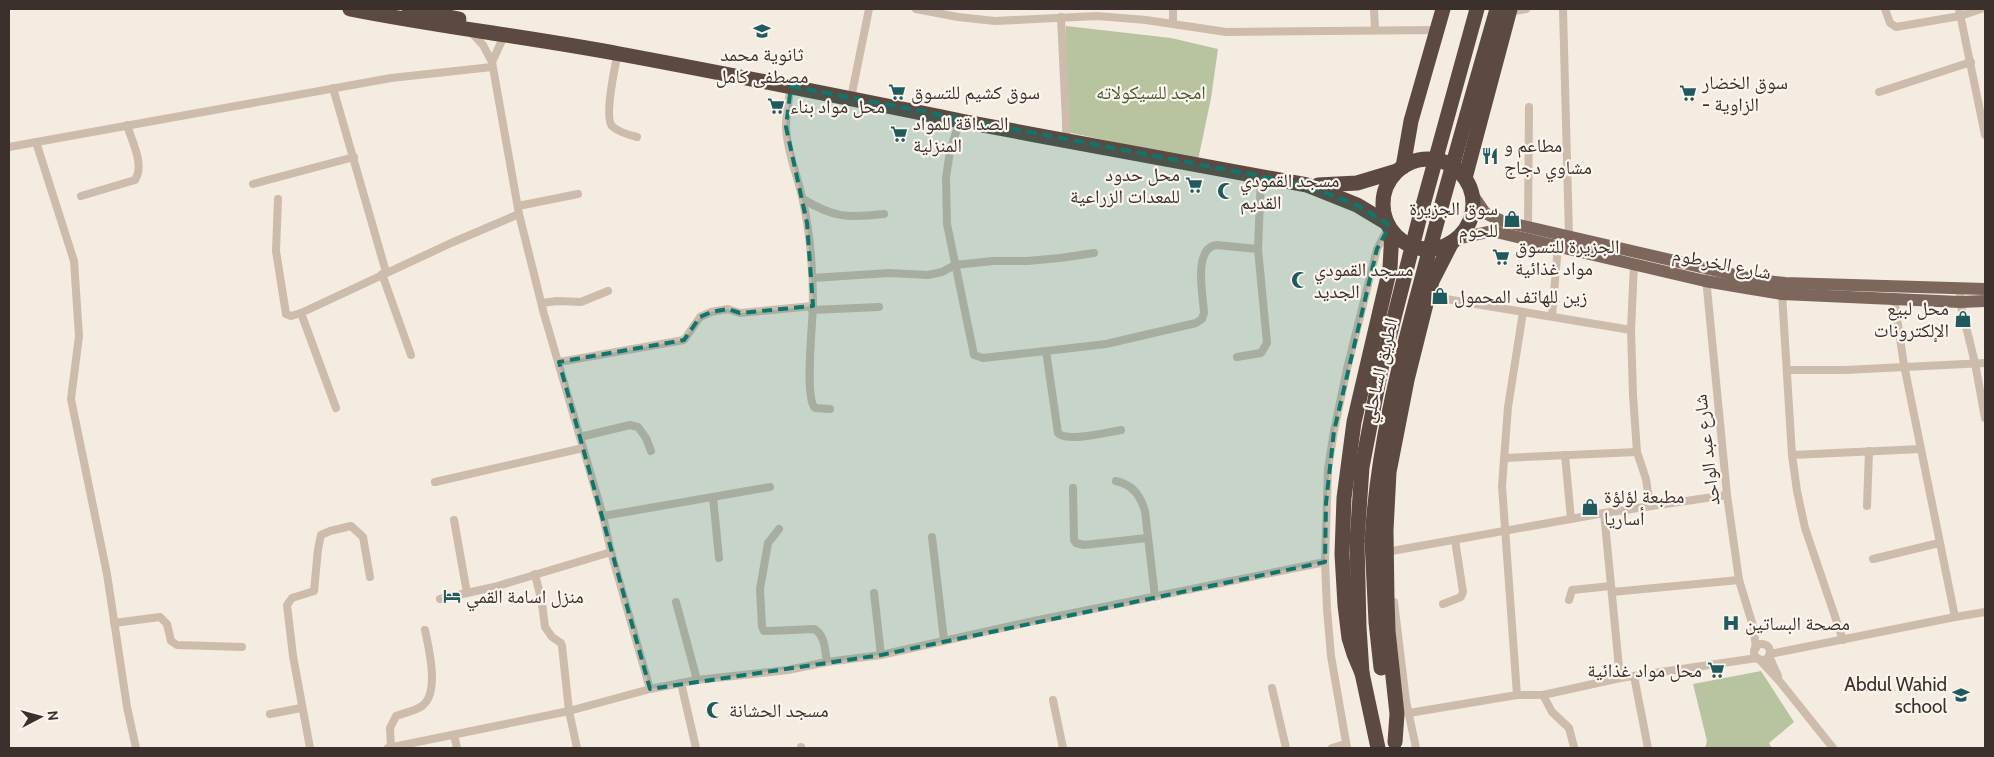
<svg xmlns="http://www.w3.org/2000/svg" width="1994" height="757" viewBox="0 0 1994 757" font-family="Cabin,'Noto Naskh Arabic',sans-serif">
  <rect width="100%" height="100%" fill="#f4ebe1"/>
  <g fill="#b8c4a0">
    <polygon points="1066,26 1171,38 1218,49 1211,98 1198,160 1062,131"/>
    <polygon points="1761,671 1794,722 1769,743 1772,748 1705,748 1707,741 1693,684"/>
  </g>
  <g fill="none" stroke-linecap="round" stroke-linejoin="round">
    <g stroke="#cdbbac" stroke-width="8">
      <polyline points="916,9 958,17 995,21 1097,16 1146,20 1226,32 1438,30"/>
      <polyline points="1374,9 1375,29"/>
      <polyline points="1563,9 1569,236"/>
      <polyline points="1885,9 1890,23 1896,27 1960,16 1981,9"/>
      <polyline points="1959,9 1985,135"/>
      <polyline points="1509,12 1526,9"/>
      <polyline points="1061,17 1067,141"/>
      <polyline points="1173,24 1173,9"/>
      <polyline points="470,31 483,45 492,62 519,214 544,314 603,516 611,552 650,689"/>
      <path d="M618,53C615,66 604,117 612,126C618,132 629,135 637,137"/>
      <polyline points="492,62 504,36"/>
      <path d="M791,86C789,99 786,113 786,127C787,153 798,176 803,201C810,234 813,269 813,303C813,322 804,397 815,408L830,409"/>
      <polyline points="333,88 386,272"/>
      <polyline points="1879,92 1971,62"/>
      <polyline points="851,98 869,9"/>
      <path d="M960,120L950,151L946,178L947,224L974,355L983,358L1046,351L1058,433C1067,443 1108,432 1121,430"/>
      <polyline points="36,142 74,261 79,336 71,399 107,574 127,707 136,748"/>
      <polyline points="9,147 391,78 492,67"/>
      <polyline points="253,184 354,157"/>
      <path d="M81,196L135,180C145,165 132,142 127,125"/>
      <polyline points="278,199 276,251 286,314 291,316 301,313 451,243 519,214"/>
      <path d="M803,199C834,218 848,218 884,214"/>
      <polyline points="518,206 578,194"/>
      <polyline points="1528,227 1529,107"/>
      <polyline points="1634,264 1631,330 1633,395 1637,452 1646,479 1650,506"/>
      <polyline points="382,274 411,355"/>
      <polyline points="813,278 889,273 928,275 942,272 955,265 993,261 1027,261 1060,258 1094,253"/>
      <polyline points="1706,278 1727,495 1739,580 1753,626 1756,648"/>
      <polyline points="1960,288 1960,302 1975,363 1985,418"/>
      <polyline points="1782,294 1792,455 1797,491 1805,528 1843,640"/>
      <polyline points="1428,296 1631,330"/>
      <polyline points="1894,298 1904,365 1955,617"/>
      <polyline points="542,303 557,301 581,302 608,291"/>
      <polyline points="812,310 879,307"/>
      <polyline points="301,313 336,408"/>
      <polyline points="1552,316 1558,246"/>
      <path d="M1046,351L1106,344L1196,323L1202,319L1204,313C1203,295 1193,249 1216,245L1258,249"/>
      <polyline points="1237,357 1261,353 1267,343 1258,249 1261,176"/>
      <polyline points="559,362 684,340 700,317 711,312 728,309 740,313 813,306"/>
      <polyline points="1787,370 1845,370 1985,363"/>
      <polyline points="580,437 630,425 638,427 646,438 651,451"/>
      <polyline points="1565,455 1571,519"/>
      <polyline points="1792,455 1921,449"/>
      <polyline points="1504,458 1637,452"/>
      <path d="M1116,481C1133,485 1140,495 1145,511L1155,597"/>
      <polyline points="435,482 583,448"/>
      <polyline points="1073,488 1074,540 1076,543 1084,545 1147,538"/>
      <polyline points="713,497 719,558"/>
      <polyline points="1867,506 1869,451"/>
      <polyline points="1604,513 1620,678"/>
      <polyline points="603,516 770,487"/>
      <polyline points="454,520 467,593"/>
      <path d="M779,529L768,543L760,589L762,627L764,631H769L814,629C825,634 825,651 827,662"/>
      <polyline points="932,537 944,640"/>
      <polyline points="1386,552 1604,513 1727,495"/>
      <polyline points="1873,559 1939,543"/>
      <polyline points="535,574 542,603 545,627 552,637 561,643 562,646 569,711 577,748"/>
      <polyline points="1612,592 1739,580"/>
      <polyline points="874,593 881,655"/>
      <polyline points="440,599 494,587 611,552"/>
      <polyline points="1569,600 1572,590 1611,586"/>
      <polyline points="676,602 697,680"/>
      <polyline points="1394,602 1406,701 1416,748"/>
      <polyline points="1443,604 1461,597 1463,592 1455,540"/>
      <polyline points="114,623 160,617 167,624 171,641 177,645 242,647"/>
      <circle cx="1762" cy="652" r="8"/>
      <polyline points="1770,654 1955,617 1985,612"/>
      <polyline points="1769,656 1778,676"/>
      <polyline points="1759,659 1781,683 1833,748"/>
      <polyline points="1634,676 1648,748"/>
      <polyline points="681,683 696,748"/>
      <polyline points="1272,688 1286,748"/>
      <polyline points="1517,695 1502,486 1508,407 1523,312"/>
      <polyline points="1543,695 1552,712 1569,728 1574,747"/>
      <polyline points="1053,700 1063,748"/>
      <polyline points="1409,713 1517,695 1543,695 1620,678 1757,658"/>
      <polyline points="270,714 301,708"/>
      <polyline points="454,735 457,748"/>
      <polyline points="801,747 801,748"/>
      <polyline points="310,748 293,656 287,605 292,598 314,591 318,549 321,535 330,531 351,526 363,537 370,577"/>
      <polyline points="388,748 569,711 650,689 697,680 788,670 827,662 881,655 1029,622 1325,562"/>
      <path d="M391,748L390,728L396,716C404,713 415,711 422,706C440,693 429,649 425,630"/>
      <polyline points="1332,748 1345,744"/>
      <polyline points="1347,748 1331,656 1327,609 1325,562 1328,469 1334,431 1347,369 1377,249 1388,228"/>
    </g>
    <g stroke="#7d675c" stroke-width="12">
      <polyline points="1472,194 1485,213 1502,221 1757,280 1785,283 1985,289"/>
      <polyline points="1457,239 1492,231 1705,281 1746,288 1782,294 1960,302 1985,301"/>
    </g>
    <g stroke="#5c4a42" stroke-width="15">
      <path d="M350,9C440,27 530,37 620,54C734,75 847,98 961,121C1076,143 1191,163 1307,185L1357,205L1387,223"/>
      <polyline points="409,9 459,19"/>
      <circle cx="1428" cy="204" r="45"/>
      <polyline points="1403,167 1411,121 1443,9"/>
      <polyline points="1465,178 1510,9"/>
      <polyline points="1318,185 1357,183 1397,171"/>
      <polyline points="1357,541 1359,627 1362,673 1378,748"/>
      <polyline points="1372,541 1376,622 1381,668"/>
      <polyline points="1362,673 1354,654 1349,638 1345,605 1342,554 1344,498 1354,422 1390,268 1392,231"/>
      <polyline points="1395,742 1397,714 1388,631 1387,600 1386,530 1389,472 1407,380 1428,296 1432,281 1452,242"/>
    </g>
    <g stroke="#5c4a42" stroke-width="15">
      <polyline points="1357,541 1362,467 1381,369 1420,216 1477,9"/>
      <path d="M1372,541C1377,452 1398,367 1421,282C1445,190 1471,100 1497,9"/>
    </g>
  </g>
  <path fill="#0f766e" fill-opacity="0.2" stroke="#0f766e" stroke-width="4" stroke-dasharray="10 6" stroke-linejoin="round" d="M791,86L1307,185L1357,205L1387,223L1389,227L1377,249L1334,431L1326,503L1325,562L881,655L650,689L559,362L684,340L700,317L711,312L728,309L740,313L813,306L807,223L786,127Z"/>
  <defs>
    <g id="school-bare" transform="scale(1.35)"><path d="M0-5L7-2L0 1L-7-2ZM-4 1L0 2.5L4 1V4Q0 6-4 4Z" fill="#1f5a5e" stroke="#fbf5ee" stroke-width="2.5" paint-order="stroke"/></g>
    <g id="supermarket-bare" transform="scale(1.35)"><path d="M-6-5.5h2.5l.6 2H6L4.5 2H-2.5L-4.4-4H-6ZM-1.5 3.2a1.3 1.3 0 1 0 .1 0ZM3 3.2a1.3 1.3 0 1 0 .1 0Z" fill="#1f5a5e" stroke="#fbf5ee" stroke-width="2.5" paint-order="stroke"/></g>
    <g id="restaurant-bare" transform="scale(1.35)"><path d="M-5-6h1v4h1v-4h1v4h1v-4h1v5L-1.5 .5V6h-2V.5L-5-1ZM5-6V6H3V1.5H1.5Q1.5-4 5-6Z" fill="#1f5a5e" stroke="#fbf5ee" stroke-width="2.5" paint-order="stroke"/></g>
    <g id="mosque-bare" transform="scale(1.35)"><path d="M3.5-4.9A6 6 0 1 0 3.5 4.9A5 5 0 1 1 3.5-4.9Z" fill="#1f5a5e" stroke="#fbf5ee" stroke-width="2.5" paint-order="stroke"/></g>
    <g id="shop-bare" transform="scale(1.35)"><path d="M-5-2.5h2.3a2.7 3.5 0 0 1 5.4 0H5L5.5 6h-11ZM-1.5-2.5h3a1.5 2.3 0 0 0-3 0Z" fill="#1f5a5e" stroke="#fbf5ee" stroke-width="2.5" paint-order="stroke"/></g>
    <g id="hotel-bare" transform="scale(1.35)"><path d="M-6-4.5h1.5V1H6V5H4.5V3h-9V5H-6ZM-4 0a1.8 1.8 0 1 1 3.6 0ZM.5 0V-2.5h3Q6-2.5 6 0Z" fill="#1f5a5e" stroke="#fbf5ee" stroke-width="2.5" paint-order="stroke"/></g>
    <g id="hospital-bare" transform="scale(1.35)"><path d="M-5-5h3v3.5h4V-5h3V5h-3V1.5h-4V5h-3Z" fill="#1f5a5e" stroke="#fbf5ee" stroke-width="2.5" paint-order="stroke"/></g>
  </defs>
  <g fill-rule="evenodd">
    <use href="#school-bare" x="762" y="31"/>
    <use href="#supermarket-bare" x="897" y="92"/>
    <use href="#supermarket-bare" x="1688" y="93"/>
    <use href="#supermarket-bare" x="776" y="106"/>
    <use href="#supermarket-bare" x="899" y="134"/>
    <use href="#restaurant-bare" x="1490" y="156"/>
    <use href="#supermarket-bare" x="1194" y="185"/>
    <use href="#mosque-bare" x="1226" y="191"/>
    <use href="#shop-bare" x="1512" y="219"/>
    <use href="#supermarket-bare" x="1501" y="257"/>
    <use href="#mosque-bare" x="1300" y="280"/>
    <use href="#shop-bare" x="1440" y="296"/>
    <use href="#shop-bare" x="1963" y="319"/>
    <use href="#shop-bare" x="1590" y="507"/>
    <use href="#hotel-bare" x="452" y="596"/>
    <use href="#hospital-bare" x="1731" y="623"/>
    <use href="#supermarket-bare" x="1716" y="670"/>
    <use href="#school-bare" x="1961" y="695"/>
    <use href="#mosque-bare" x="715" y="710"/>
  </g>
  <g text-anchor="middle" stroke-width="4.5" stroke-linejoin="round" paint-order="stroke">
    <g font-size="19" fill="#3b302b" stroke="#fbf5ee" text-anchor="start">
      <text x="762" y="61" text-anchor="middle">ثانوية محمد<tspan x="762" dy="22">مصطفى كامل</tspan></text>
      <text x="1702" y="89">سوق الخضار<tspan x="1702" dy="22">- الزاوية</tspan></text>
      <text x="911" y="99">سوق كشيم للتسوق</text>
      <text x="790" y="113">محل مواد بناء</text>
      <text x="913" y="130">الصداقة للمواد<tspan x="913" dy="22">المنزلية</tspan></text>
      <text x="1504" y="152">مطاعم و<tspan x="1504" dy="22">مشاوي دجاج</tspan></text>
      <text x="1180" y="181" text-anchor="end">محل حدود<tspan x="1180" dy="22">للمعدات الزراعية</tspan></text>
      <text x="1240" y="187">مسجد القمودي<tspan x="1240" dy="22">القديم</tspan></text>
      <text x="1498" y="215" text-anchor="end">سوق الجزيرة<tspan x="1498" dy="22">للحوم</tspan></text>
      <text x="1515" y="253">الجزيرة للتسوق<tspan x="1515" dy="22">مواد غذائية</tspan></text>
      <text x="1314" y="276">مسجد القمودي<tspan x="1314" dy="22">الجديد</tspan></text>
      <text x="1454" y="303">زين للهاتف المحمول</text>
      <text x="1949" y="315" text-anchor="end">محل لبيع<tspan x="1949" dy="22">الإلكترونات</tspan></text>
      <text x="1604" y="503">مطبعة لؤلؤة<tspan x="1604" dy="22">أساريا</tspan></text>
      <text x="466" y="603">منزل اسامة القمي</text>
      <text x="1745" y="630">مصحة البساتين</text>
      <text x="1702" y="677" text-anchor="end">محل مواد غذائية</text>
      <text x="1947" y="691" text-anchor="end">Abdul Wahid<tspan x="1947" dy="22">school</tspan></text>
      <text x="729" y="717">مسجد الحشانة</text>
    </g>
    <g font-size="19" fill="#4a5a2e" stroke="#fbf5ee">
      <text x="1151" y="99">امجد للسيكولاته</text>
    </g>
    <g font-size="19" fill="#3b302b" stroke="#fbf5ee">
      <text transform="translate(1722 263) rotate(11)" y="7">شارع الخرطوم</text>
      <text transform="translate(1379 370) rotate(-77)" y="7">الطريق الساحلي</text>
      <text transform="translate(1706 450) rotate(-97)" y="7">شارع عبد الواحد</text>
    </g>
  </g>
  <rect width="1994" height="757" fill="none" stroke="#3b302b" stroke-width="20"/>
  <g transform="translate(40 717) rotate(84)" stroke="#fbf5ee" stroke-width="4" paint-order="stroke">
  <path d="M0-4L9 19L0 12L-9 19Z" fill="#3b302b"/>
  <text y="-8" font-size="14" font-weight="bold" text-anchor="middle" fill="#3b302b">N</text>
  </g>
</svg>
